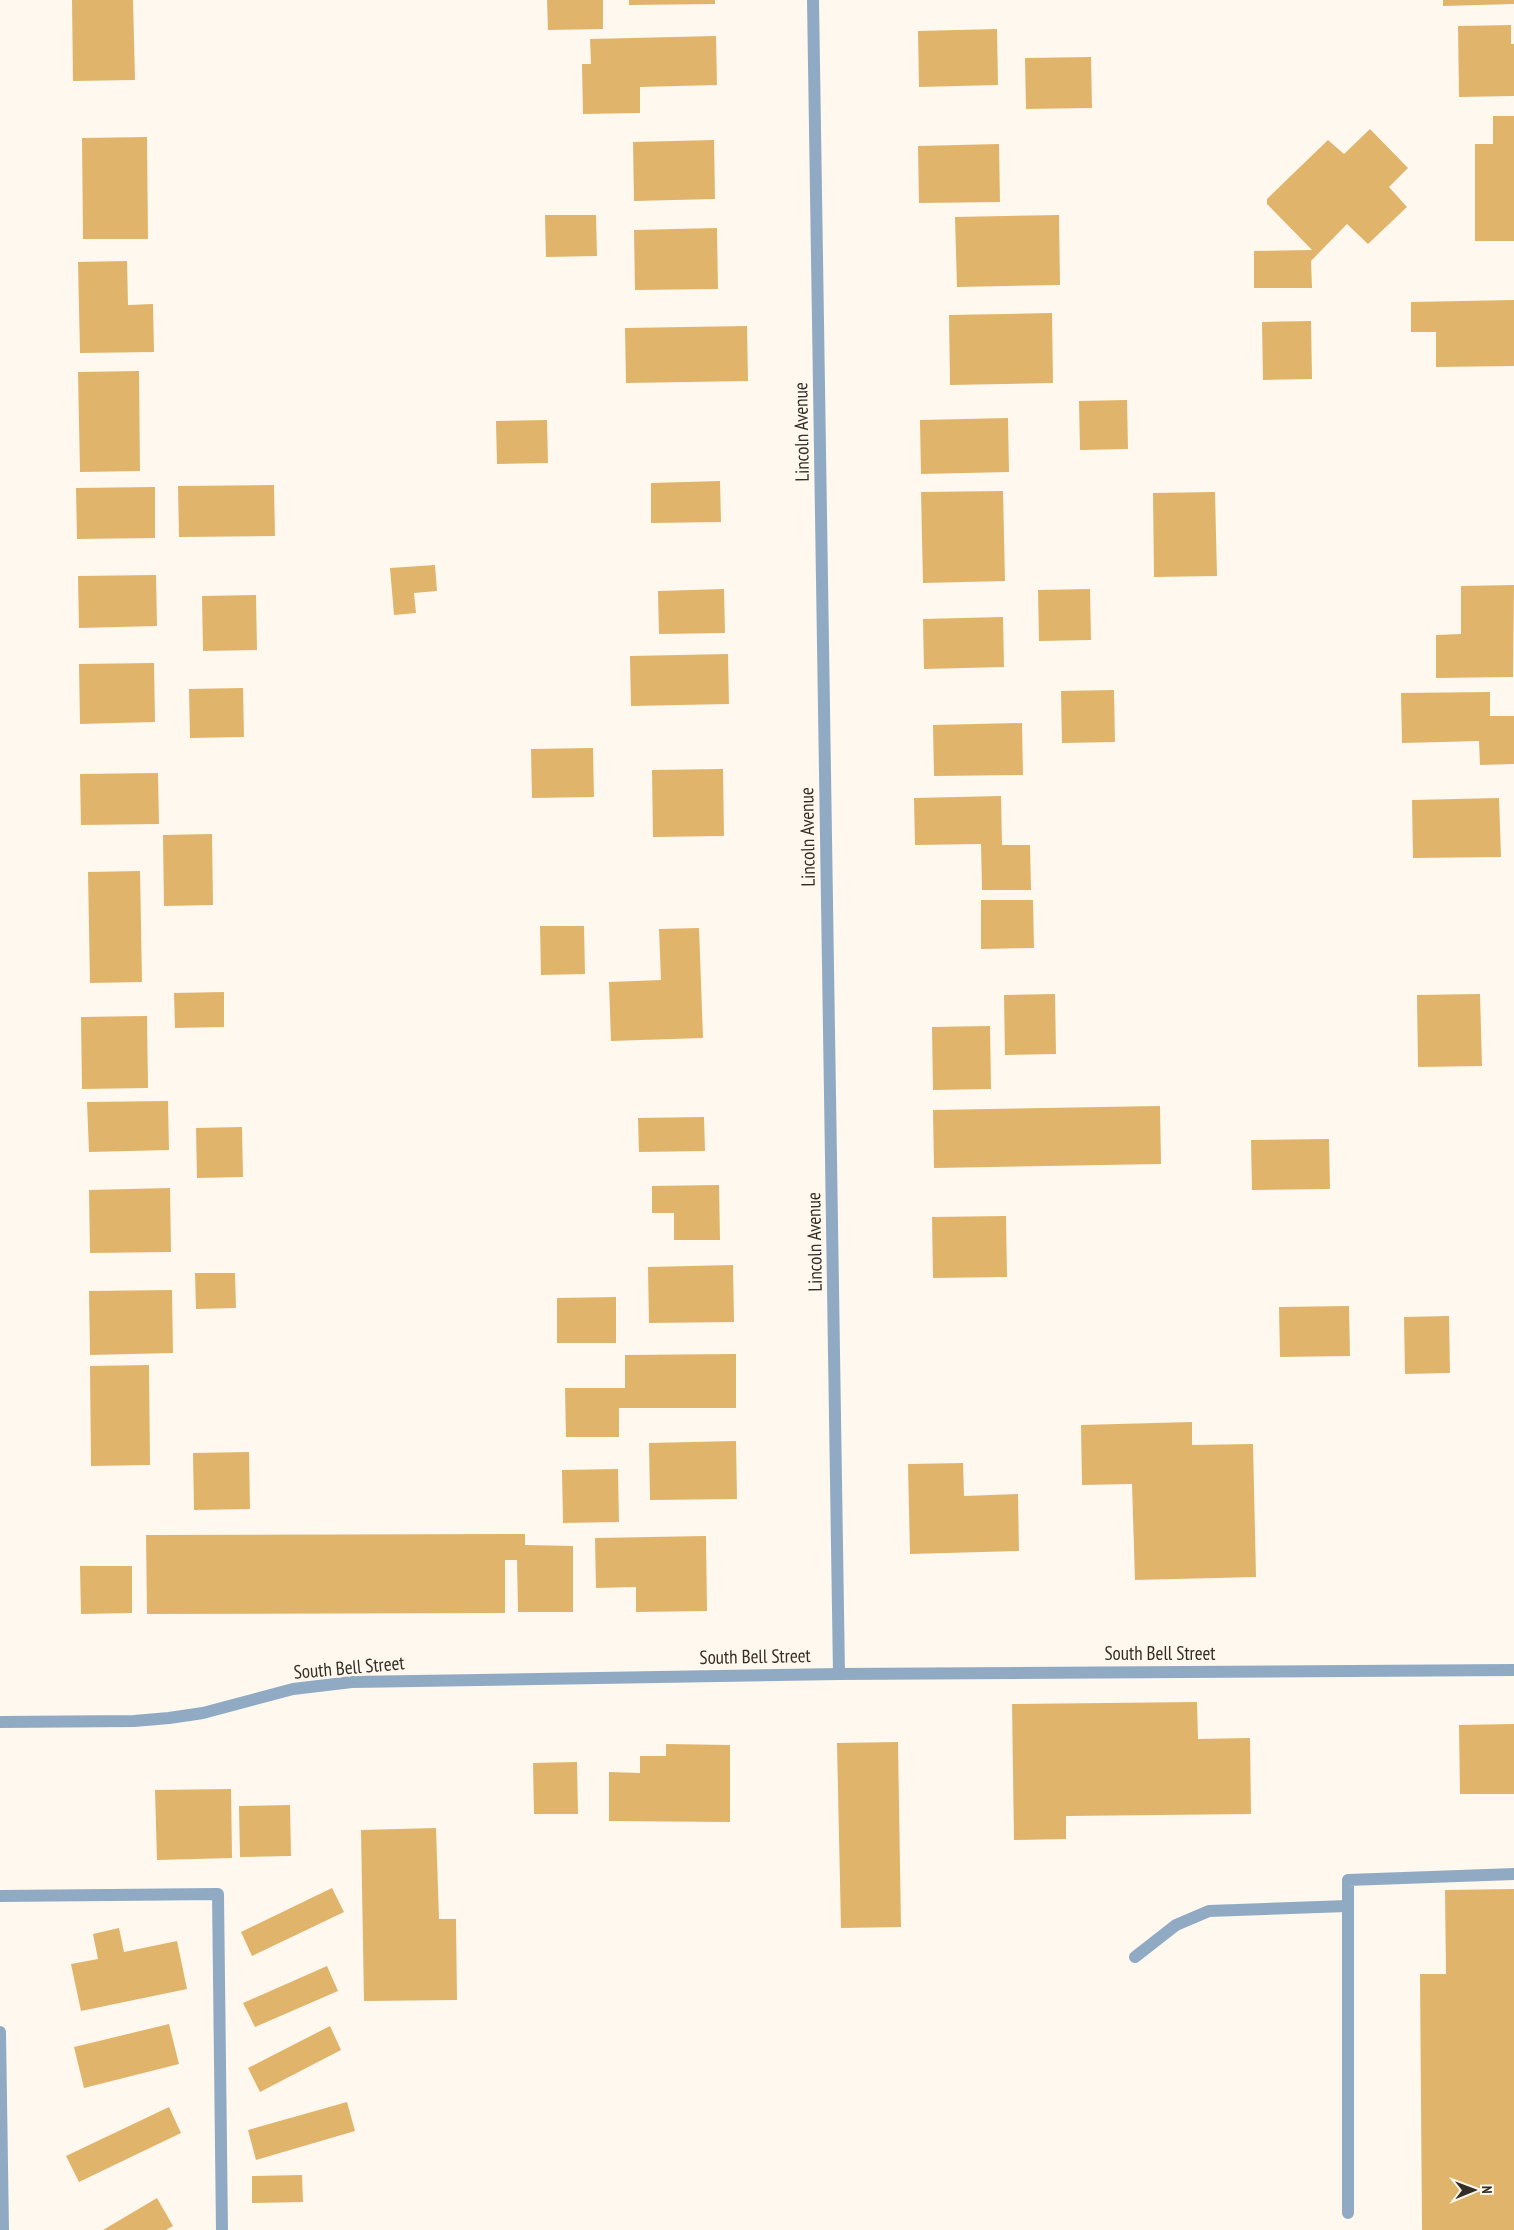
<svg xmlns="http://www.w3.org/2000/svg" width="1514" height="2230" viewBox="0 0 1514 2230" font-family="'PT Sans Narrow',sans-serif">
  <rect width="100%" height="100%" fill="#fef8ef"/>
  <g fill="#e1b46b">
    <polygon points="72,0 133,0 135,80 73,81"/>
    <polygon points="547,0 603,0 603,29 548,30"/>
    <polygon points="629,0 715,0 715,4 629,5"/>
    <polygon points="1443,0 1514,0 1514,4 1443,6"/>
    <polygon points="1511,25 1511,44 1514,44 1514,96 1459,97 1458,26"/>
    <polygon points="997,29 998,85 919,87 918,31"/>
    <polygon points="716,36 717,85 640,87 640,113 583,114 582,64 591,64 590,39"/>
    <polygon points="1091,57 1092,108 1026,109 1025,58"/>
    <polygon points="1493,116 1514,116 1514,241 1475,241 1475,144 1493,144"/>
    <polygon points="1370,129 1408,168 1389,187 1407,207 1368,244 1347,224 1311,261 1312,288 1254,288 1254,251 1312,250 1267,204 1267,199 1328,140 1344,154"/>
    <polygon points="147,137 148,239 83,239 82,138"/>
    <polygon points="714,140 715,199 634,201 633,142"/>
    <polygon points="999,144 1000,202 919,203 918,146"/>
    <polygon points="545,215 596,215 597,256 546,257"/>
    <polygon points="1059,215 1060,285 957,287 955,217"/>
    <polygon points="717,228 718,289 635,290 634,230"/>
    <polygon points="127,261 128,305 153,304 154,352 80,353 78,262"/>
    <polygon points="1514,300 1514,366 1436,367 1436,332 1411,332 1411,302"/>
    <polygon points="1052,313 1053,383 950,385 949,315"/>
    <polygon points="1311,321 1312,379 1263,380 1262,322"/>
    <polygon points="747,326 748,381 626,383 625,328"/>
    <polygon points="139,371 140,471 80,472 78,372"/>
    <polygon points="1127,400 1128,449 1080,450 1079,401"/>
    <polygon points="1008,418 1009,472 921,474 920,420"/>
    <polygon points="547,420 548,463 497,464 496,421"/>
    <polygon points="720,481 721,522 651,523 651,483"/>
    <polygon points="274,485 275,536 179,537 178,486"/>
    <polygon points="155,487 155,538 77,539 76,488"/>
    <polygon points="1003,491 1005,581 923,583 921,492"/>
    <polygon points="1215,492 1217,576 1154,577 1153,493"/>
    <polygon points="435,565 437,591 414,593 416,613 394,615 390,568"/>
    <polygon points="156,575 157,626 79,628 78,576"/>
    <polygon points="1514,585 1513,677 1436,678 1436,635 1461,634 1461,586"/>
    <polygon points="724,589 725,633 659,634 658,591"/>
    <polygon points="1090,589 1091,640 1039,641 1038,590"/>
    <polygon points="256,595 257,650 203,651 202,596"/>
    <polygon points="1003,617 1004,667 924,669 923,619"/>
    <polygon points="728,654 729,704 631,706 630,656"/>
    <polygon points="154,663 155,722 80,724 79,664"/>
    <polygon points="243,688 244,737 190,738 189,689"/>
    <polygon points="1114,690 1115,742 1062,743 1061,691"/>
    <polygon points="1490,692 1490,716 1514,716 1514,764 1480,765 1479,741 1402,743 1401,693"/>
    <polygon points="1022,723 1023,775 934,776 933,725"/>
    <polygon points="593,748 594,797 532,798 531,749"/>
    <polygon points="723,769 724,836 653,837 652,770"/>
    <polygon points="158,773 159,824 81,825 80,774"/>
    <polygon points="1001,796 1002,845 1030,845 1031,890 982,890 981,844 915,845 914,798"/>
    <polygon points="1499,798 1501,857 1413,858 1412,800"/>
    <polygon points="212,834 213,905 164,906 163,835"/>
    <polygon points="140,871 142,982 90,983 88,872"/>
    <polygon points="981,900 1033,900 1034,948 981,949"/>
    <polygon points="540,926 584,926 585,974 541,975"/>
    <polygon points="699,928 703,1038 611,1041 609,982 661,980 659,929"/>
    <polygon points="224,992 224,1027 175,1028 174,993"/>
    <polygon points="1055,994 1056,1054 1005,1055 1004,995"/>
    <polygon points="1480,994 1482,1066 1418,1067 1417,995"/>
    <polygon points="147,1016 148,1088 82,1089 81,1017"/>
    <polygon points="990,1026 991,1089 933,1090 932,1027"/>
    <polygon points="168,1101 169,1150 89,1152 87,1102"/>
    <polygon points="1160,1106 1161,1164 934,1168 933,1110"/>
    <polygon points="704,1117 705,1151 639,1152 638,1118"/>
    <polygon points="242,1127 243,1177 197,1178 196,1128"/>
    <polygon points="1329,1139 1330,1189 1252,1190 1251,1140"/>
    <polygon points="719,1185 720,1240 674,1240 674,1213 652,1213 652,1186"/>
    <polygon points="170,1188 171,1252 90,1253 89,1190"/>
    <polygon points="1006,1216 1007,1277 933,1278 932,1217"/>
    <polygon points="733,1265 734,1322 649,1323 648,1267"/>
    <polygon points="195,1273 235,1273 236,1308 196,1309"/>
    <polygon points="172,1290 173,1353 90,1355 89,1291"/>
    <polygon points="616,1297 616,1343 557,1343 557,1298"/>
    <polygon points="1349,1306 1350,1356 1280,1357 1279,1307"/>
    <polygon points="1449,1316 1450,1373 1405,1374 1404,1317"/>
    <polygon points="736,1354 736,1408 619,1408 619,1437 566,1437 565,1388 625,1388 625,1355"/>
    <polygon points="149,1365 150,1465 91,1466 90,1366"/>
    <polygon points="1192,1422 1192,1445 1253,1444 1256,1577 1135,1580 1132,1484 1082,1485 1081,1425"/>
    <polygon points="736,1441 737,1499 650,1500 649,1443"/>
    <polygon points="249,1452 250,1509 194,1510 193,1453"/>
    <polygon points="963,1463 964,1496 1018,1494 1019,1551 910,1554 908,1464"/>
    <polygon points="618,1469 619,1522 563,1523 562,1470"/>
    <polygon points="525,1534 525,1545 573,1546 573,1612 518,1612 517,1560 505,1560 505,1613 147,1614 146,1535"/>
    <polygon points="706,1536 707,1611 636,1612 636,1587 596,1588 595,1538"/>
    <polygon points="80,1566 132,1566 132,1613 81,1614"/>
    <polygon points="1197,1702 1198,1739 1250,1738 1251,1814 1066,1816 1066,1839 1014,1840 1012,1704"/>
    <polygon points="1514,1724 1514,1794 1460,1794 1459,1725"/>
    <polygon points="898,1742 901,1927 841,1928 837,1743"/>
    <polygon points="666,1744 730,1745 730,1822 609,1821 609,1772 640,1773 640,1756 666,1756"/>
    <polygon points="577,1762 578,1814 534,1814 533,1763"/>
    <polygon points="231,1789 232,1858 157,1860 155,1790"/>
    <polygon points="290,1805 291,1856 240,1857 239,1806"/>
    <polygon points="436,1828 439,1919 456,1919 457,2000 364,2001 361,1830"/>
    <polygon points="332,1888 344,1912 252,1956 241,1932"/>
    <polygon points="1514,1889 1514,2230 1422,2230 1420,1974 1446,1974 1445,1890"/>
    <polygon points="119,1928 124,1952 177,1941 187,1989 81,2011 71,1964 98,1959 93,1934"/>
    <polygon points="327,1966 338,1991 255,2027 243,2003"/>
    <polygon points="169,2024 179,2064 84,2088 74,2047"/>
    <polygon points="330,2026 341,2050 260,2092 248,2068"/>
    <polygon points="347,2102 355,2131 256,2160 248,2130"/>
    <polygon points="169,2107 181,2133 79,2182 66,2156"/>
    <polygon points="302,2175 303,2202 252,2203 252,2176"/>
    <polygon points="157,2198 173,2226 166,2230 103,2230"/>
  </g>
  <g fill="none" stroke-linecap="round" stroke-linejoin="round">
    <g stroke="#91aac4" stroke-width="12">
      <polyline points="1135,1957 1176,1925 1209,1911 1347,1906"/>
      <polyline points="1348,2213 1348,1880 1514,1874"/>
    </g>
    <g stroke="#91aac4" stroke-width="12">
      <polyline points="813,0 839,1674"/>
      <polyline points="0,1722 134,1721 169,1718 203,1713 293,1689 352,1682 839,1674 1514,1670"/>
      <polyline points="0,1896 218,1894 222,2230"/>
      <polyline points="0,2032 3,2230"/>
    </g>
  </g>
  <g text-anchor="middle" stroke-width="5" stroke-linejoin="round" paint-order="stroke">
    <g font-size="19" fill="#332d25" stroke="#fef8ef">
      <text transform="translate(801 432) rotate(-91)" y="7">Lincoln Avenue</text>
      <text transform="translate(807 837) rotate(-91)" y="7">Lincoln Avenue</text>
      <text transform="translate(814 1242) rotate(-91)" y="7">Lincoln Avenue</text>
      <text x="1160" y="1660">South Bell Street</text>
      <text transform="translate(755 1656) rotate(-1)" y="7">South Bell Street</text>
      <text transform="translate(349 1667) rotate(-5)" y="7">South Bell Street</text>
    </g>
  </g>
  <g transform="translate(1474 2190) rotate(89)" stroke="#fef8ef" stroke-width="4" paint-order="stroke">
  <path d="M0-4L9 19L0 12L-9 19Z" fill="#332d25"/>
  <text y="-8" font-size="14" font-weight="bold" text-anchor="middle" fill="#332d25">N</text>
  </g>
</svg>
